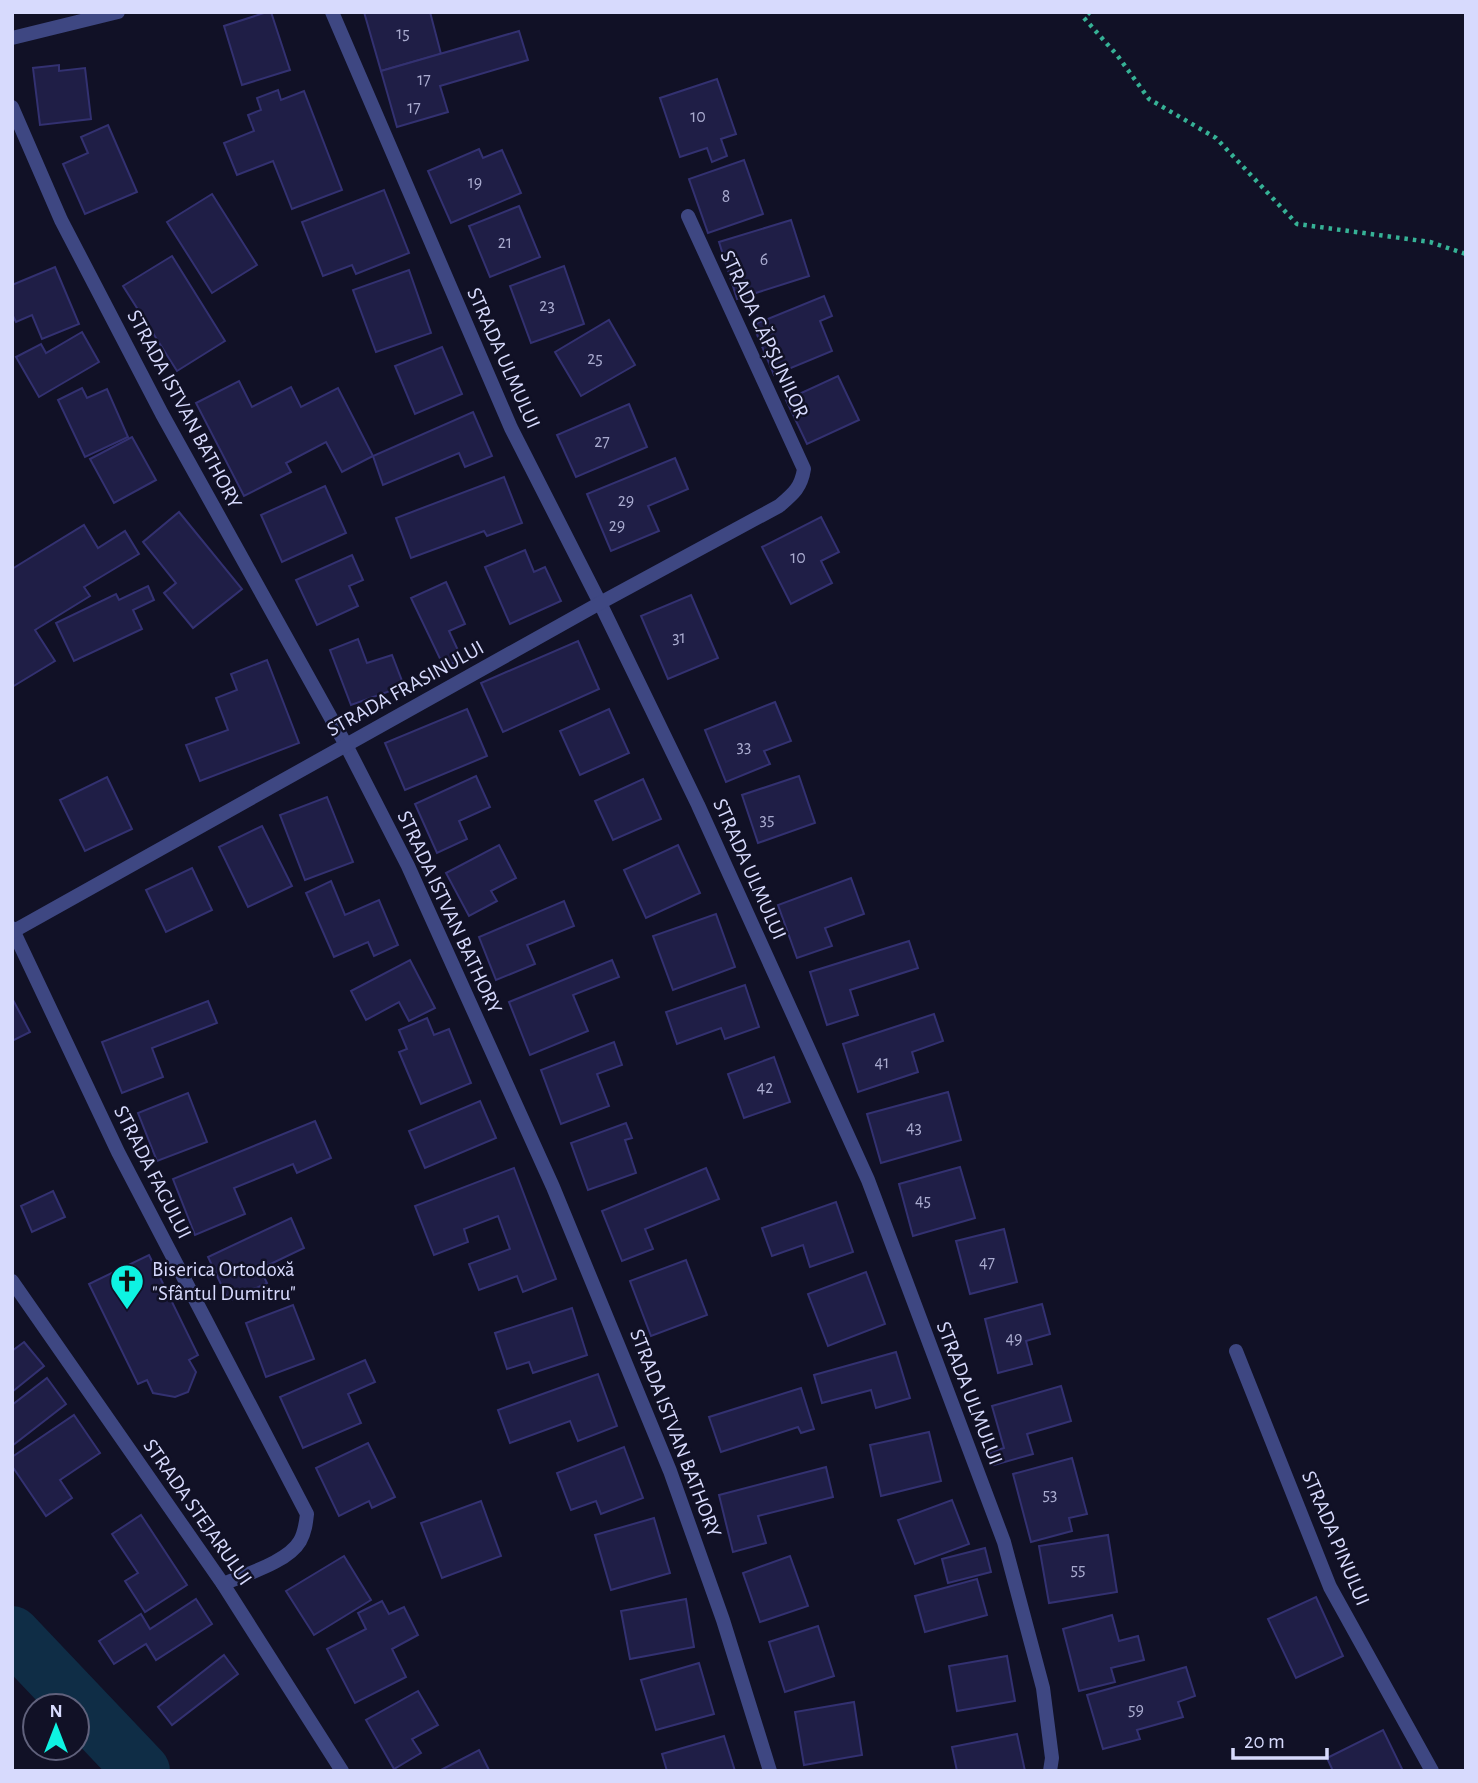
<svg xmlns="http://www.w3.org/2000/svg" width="1478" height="1783" viewBox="0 0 1478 1783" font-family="'Alegreya Sans',sans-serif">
  <rect width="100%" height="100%" fill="#111126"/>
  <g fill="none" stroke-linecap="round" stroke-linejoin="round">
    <polyline stroke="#0f2d46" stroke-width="56" points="12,1634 142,1771"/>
  </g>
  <g fill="#1f1e46" stroke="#333171" stroke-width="2">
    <polygon points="267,12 271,12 290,70 242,85 224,26"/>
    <polygon points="364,12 430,12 441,54 381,71"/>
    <polygon points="519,31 528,60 440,86 448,112 397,127 381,71"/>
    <polygon points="59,65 59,71 85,68 91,119 40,125 33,68"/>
    <polygon points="717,79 736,134 721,139 727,156 712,162 707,148 680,157 660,98"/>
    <polygon points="278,90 281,100 304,91 342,190 292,209 273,161 237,175 224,143 254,131 248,115 261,110 257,98"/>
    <polygon points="108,125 137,192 85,214 63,164 88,153 81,137"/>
    <polygon points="479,149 483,158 502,150 521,193 451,223 428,171"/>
    <polygon points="744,160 763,214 708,233 689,179"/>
    <polygon points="384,190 409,253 356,274 352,265 323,276 302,222"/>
    <polygon points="212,194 257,265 212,293 167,222"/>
    <polygon points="519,206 540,257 490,277 469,226"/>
    <polygon points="791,220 809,276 737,299 719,242"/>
    <polygon points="172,256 225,341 177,371 123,286"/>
    <polygon points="564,266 584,324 531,343 510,286"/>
    <polygon points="55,267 79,324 42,339 32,315 16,322 12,314 12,285"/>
    <polygon points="409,270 431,333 376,352 353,290"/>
    <polygon points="824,296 832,316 820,321 832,351 774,375 753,325"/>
    <polygon points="609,320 635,365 581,396 555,352"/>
    <polygon points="82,332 99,362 39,397 16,357 41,344 46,353"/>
    <polygon points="442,347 462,394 415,414 395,366"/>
    <polygon points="838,376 859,420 807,444 786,400"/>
    <polygon points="239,381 252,407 291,387 301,407 338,388 373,456 342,472 326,442 286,463 291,472 244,496 196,403"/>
    <polygon points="82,388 87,398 107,389 128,437 85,457 58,400"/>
    <polygon points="629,404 647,447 576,477 557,435"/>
    <polygon points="473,412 492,456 465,467 459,453 383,485 373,456"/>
    <polygon points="132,437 156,480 114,503 90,459"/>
    <polygon points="675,458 688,489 648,506 659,531 611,551 587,494"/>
    <polygon points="504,477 522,523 487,536 484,531 411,558 396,518"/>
    <polygon points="325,486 346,533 282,562 261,515"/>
    <polygon points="179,512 242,589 193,628 164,593 176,583 143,542"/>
    <polygon points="821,517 839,552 821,561 832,583 791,604 762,547"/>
    <polygon points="84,525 98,548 125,531 139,554 84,587 90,596 35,630 55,661 12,687 12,569"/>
    <polygon points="525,550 534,572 545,567 561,601 510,624 485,567"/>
    <polygon points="352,555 363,580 349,586 358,606 317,625 296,580"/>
    <polygon points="446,582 465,624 449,631 462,659 444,667 411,598"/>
    <polygon points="148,586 154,600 133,610 142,629 74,661 56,623 116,594 119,600"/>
    <polygon points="691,595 718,658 668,679 641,616"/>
    <polygon points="358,639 367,663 392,655 404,686 351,705 330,650"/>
    <polygon points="578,641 599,689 503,732 481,683"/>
    <polygon points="267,660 299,743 200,781 186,745 228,730 216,698 237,690 231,674"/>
    <polygon points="775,702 791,741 764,751 770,764 726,782 705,730"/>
    <polygon points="467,709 487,756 405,790 385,743"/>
    <polygon points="609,709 629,753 580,775 560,731"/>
    <polygon points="476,776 490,807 459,821 467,839 437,853 415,804"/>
    <polygon points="799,776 815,823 758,843 742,795"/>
    <polygon points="107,777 132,829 85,851 60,800"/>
    <polygon points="643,779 661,819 613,840 595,801"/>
    <polygon points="327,797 353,862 305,880 280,815"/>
    <polygon points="262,826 292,886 248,907 219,847"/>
    <polygon points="499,845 516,878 491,891 497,901 469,916 446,873"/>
    <polygon points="678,845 700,893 646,918 624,870"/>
    <polygon points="192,868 212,910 166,932 146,890"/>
    <polygon points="851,878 864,914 825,928 832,946 797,958 778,905"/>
    <polygon points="331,881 345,915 379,900 398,945 374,956 368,942 334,957 306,893"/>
    <polygon points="564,901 574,926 527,945 535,964 496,980 479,937"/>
    <polygon points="716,914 735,967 673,990 653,936"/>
    <polygon points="909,941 918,968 850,990 858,1015 827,1025 810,972"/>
    <polygon points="410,960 435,1008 409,1021 399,1002 366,1020 351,991"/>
    <polygon points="612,960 619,977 573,995 588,1031 530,1055 509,1002"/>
    <polygon points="745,985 759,1027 725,1039 721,1028 677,1044 666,1012"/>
    <polygon points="12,998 30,1032 12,1041"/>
    <polygon points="208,1001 217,1023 152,1048 163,1077 122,1093 102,1042"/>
    <polygon points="934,1014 943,1041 912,1052 918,1072 858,1092 843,1044"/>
    <polygon points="427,1018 434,1035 449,1029 471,1083 421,1104 399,1052 407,1049 399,1030"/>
    <polygon points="614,1042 622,1065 597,1074 609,1106 561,1124 541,1070"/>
    <polygon points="774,1057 790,1102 744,1118 728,1074"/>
    <polygon points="948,1092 961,1140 881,1163 867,1114"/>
    <polygon points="188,1093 207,1142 157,1161 138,1113"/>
    <polygon points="480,1101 496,1138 425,1168 409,1131"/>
    <polygon points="315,1121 331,1158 297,1173 293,1164 234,1188 245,1214 195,1235 173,1179"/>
    <polygon points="626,1123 632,1138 625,1140 636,1173 588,1190 571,1143"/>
    <polygon points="960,1167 975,1218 913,1236 899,1184"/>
    <polygon points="514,1168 556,1279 523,1292 517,1276 479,1290 469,1264 510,1249 498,1216 464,1229 468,1242 434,1255 415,1206"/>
    <polygon points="706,1168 719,1199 645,1229 653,1249 622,1261 602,1211"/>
    <polygon points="53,1191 65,1217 32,1232 21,1206"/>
    <polygon points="836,1202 853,1252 810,1267 803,1245 772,1256 762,1228"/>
    <polygon points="291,1218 304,1248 260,1269 267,1283 229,1301 208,1257"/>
    <polygon points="1004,1229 1017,1282 970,1294 956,1241"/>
    <polygon points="149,1255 198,1355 189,1360 196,1372 188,1392 175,1397 153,1393 147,1380 138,1384 89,1284"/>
    <polygon points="686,1260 707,1315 651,1336 630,1281"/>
    <polygon points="866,1272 885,1324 828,1346 808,1294"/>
    <polygon points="1042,1304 1050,1334 1026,1341 1032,1364 998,1373 985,1319"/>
    <polygon points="293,1305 314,1359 266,1377 246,1323"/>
    <polygon points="572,1308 587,1355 533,1373 529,1362 507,1369 495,1333"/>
    <polygon points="24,1342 44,1366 12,1392 12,1351"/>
    <polygon points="896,1352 910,1398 876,1408 871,1390 822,1403 814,1375"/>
    <polygon points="365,1360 375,1382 348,1394 361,1423 303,1448 280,1397"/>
    <polygon points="598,1374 617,1426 578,1441 570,1421 510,1443 498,1410"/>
    <polygon points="47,1378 66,1404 12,1446 12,1405"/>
    <polygon points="1061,1386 1071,1421 1027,1434 1033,1454 994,1465 990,1452 1004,1448 992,1406"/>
    <polygon points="801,1388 814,1429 801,1433 798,1427 721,1452 709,1417"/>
    <polygon points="74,1415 100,1453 60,1480 72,1498 46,1516 12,1466 12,1457"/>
    <polygon points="929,1432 941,1481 881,1496 870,1445"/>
    <polygon points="368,1443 395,1497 372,1508 369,1501 339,1516 316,1468"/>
    <polygon points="624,1447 643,1498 601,1514 596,1501 571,1510 557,1473"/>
    <polygon points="1072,1458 1087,1514 1069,1518 1072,1531 1031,1542 1013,1474"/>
    <polygon points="826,1467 833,1497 758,1516 766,1543 733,1552 719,1495"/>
    <polygon points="952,1500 969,1544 915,1564 898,1520"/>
    <polygon points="481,1501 501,1556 442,1578 421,1523"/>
    <polygon points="141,1515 187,1585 145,1612 125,1581 138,1573 112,1534"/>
    <polygon points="654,1518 670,1573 611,1590 595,1535"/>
    <polygon points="1108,1535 1117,1592 1049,1603 1039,1546"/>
    <polygon points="985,1548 991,1572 948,1583 942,1559"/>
    <polygon points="344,1556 371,1600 314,1635 286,1591"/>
    <polygon points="790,1556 808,1606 760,1622 743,1573"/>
    <polygon points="977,1579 987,1615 925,1632 915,1596"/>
    <polygon points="1316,1597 1343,1656 1296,1678 1268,1619"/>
    <polygon points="196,1599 212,1624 156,1660 146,1644 114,1664 99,1641 141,1614 150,1629"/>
    <polygon points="686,1599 694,1647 630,1659 621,1611"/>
    <polygon points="382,1601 389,1614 404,1607 418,1635 392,1649 406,1677 355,1703 327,1649 366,1629 358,1613"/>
    <polygon points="1112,1615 1119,1641 1138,1636 1144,1660 1111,1668 1115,1682 1079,1691 1063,1629"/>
    <polygon points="818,1626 834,1676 785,1692 769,1642"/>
    <polygon points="224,1655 238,1674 172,1725 158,1707"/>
    <polygon points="1007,1656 1015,1701 957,1711 949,1666"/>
    <polygon points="699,1663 714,1714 656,1730 641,1680"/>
    <polygon points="1186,1667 1195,1696 1178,1702 1183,1717 1137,1730 1140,1739 1103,1749 1087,1695"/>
    <polygon points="418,1691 438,1725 412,1739 421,1753 394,1769 366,1720"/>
    <polygon points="854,1702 862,1755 804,1765 795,1712"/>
    <polygon points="1383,1730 1403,1771 1333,1771 1327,1758"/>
    <polygon points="1017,1734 1025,1771 957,1771 952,1747"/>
    <polygon points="724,1736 735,1771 667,1771 662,1754"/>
    <polygon points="479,1750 489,1770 439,1771"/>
  </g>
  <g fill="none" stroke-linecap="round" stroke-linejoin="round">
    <polyline stroke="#36b296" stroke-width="4.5" stroke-dasharray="3.5 5" stroke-linecap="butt" points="1090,12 1084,18 1117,55 1149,99 1216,138 1297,224 1430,242 1466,254"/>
    <g stroke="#3e4782" stroke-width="14">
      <polyline points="332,12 511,428 600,603 698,805 868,1180 1004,1542 1043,1688 1052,1758 1050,1771"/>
      <polyline points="12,38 118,12"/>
      <polyline points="12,107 61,220 162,414 346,745 408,866 553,1187 670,1471 723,1620 770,1771"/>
      <path d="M12,928L118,1152L307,1514C306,1523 305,1532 300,1541C288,1562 246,1574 223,1584"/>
      <path d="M12,932L600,603L779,506C793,494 801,488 804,469L688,216"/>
      <polyline points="12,1281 223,1584 342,1771"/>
      <polyline points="1236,1351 1330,1587 1432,1771"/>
    </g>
  </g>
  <defs>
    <g id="church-pin" transform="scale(1.75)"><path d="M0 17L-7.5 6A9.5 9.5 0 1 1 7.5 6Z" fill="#0ef3e2" stroke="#111126"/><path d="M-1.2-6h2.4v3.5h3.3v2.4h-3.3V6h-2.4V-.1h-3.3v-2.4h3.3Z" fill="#111"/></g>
  </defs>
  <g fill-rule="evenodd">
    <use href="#church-pin" x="127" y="1281"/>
  </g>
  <g text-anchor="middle" stroke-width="5" stroke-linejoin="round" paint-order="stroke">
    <g font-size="18" fill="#a9abcf">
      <text x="403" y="39">15</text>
      <text x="424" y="85">17</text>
      <text x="414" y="113">17</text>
      <text x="698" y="122">10</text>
      <text x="475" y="188">19</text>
      <text x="726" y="202">8</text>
      <text x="505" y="248">21</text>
      <text x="764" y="265">6</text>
      <text x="547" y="311">23</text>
      <text x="595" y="364">25</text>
      <text x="602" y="447">27</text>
      <text x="626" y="506">29</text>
      <text x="617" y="531">29</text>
      <text x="798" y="563">10</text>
      <text x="679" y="643">31</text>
      <text x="744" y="752">33</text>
      <text x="767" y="825">35</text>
      <text x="882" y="1068">41</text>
      <text x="765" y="1093">42</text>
      <text x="914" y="1133">43</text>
      <text x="923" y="1206">45</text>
      <text x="987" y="1268">47</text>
      <text x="1014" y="1344">49</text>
      <text x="1050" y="1500">53</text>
      <text x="1078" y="1575">55</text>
      <text x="1136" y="1715">59</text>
    </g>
    <g font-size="21" fill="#d7dafd" stroke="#111126">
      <text transform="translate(765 334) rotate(65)" y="7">STRADA CĂPȘUNILOR</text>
      <text transform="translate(504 358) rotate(66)" y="7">STRADA ULMULUI</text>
      <text transform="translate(185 409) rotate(62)" y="7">STRADA ISTVAN BATHORY</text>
      <text transform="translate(405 688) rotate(-29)" y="7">STRADA FRASINULUI</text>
      <text transform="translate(750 869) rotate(66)" y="7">STRADA ULMULUI</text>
      <text transform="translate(450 912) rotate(65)" y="7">STRADA ISTVAN BATHORY</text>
      <text transform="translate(153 1172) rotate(63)" y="7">STRADA FAGULUI</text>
      <text transform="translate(970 1393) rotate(69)" y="7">STRADA ULMULUI</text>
      <text transform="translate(676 1433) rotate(69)" y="7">STRADA ISTVAN BATHORY</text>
      <text transform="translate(198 1512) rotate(55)" y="7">STRADA STEJARULUI</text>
      <text transform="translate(1336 1538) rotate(67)" y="7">STRADA PINULUI</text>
    </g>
    <g font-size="21" fill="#d7dafd" stroke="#111126" text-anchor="start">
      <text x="152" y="1276">Biserica Ortodoxă<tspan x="152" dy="24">"Sfântul Dumitru"</tspan></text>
    </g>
  </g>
  <rect width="1478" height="1783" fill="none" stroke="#d7dafd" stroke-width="28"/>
  <g transform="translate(56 1727)"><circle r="33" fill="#111126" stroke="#60617c" stroke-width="2"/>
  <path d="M0-5L12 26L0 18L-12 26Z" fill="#0ef3e2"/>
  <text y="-10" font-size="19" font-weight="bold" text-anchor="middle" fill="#d7dafd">N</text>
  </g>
  <path d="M1233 1748v10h94v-10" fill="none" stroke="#d7dafd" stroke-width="3.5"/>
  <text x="1244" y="1748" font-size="21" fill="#d7dafd" stroke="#111126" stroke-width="5" paint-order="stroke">20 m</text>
</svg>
